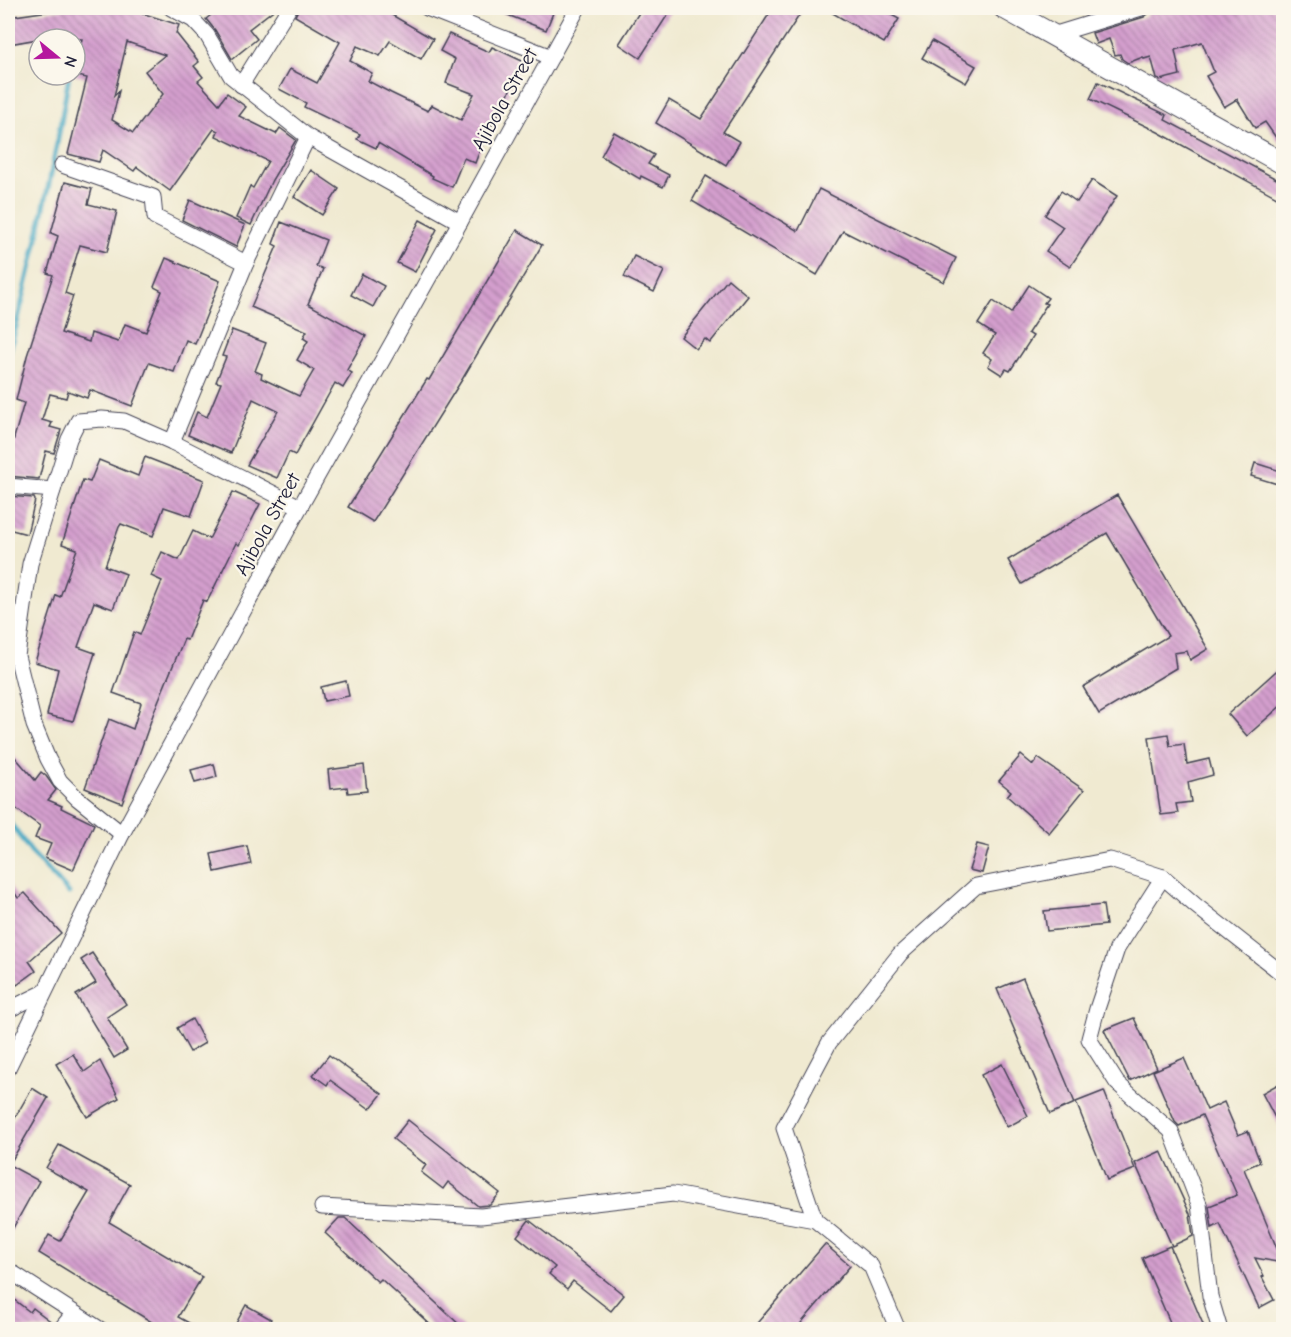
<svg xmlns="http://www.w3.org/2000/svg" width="1291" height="1337" viewBox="0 0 1291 1337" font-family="'Comic Neue',sans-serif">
  <defs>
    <pattern id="building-back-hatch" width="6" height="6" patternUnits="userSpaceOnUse" patternTransform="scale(1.5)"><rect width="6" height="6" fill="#d49fce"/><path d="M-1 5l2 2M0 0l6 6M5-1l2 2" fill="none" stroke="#ac81a8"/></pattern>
  </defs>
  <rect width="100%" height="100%" fill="#fbf7ec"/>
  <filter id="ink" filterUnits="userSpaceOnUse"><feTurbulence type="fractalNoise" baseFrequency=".0167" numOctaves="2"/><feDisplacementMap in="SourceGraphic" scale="12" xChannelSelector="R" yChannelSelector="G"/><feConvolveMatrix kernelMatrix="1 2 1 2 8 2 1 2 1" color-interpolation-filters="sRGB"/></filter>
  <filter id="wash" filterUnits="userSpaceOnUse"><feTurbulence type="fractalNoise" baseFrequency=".008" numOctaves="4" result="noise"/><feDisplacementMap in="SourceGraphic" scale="24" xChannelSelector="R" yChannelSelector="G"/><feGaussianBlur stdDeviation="1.35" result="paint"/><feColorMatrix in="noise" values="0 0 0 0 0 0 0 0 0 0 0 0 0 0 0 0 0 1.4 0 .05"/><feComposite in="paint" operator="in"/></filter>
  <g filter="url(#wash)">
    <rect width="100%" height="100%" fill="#f0ead1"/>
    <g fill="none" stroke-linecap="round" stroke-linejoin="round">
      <g stroke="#43a7c3" stroke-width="5">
        <path d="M8,358C32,265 54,171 69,75"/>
        <polyline points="8,820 31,852 69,893"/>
      </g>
    </g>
    <g id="blocks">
      <g fill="url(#building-back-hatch)" fill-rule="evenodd">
        <path d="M70,8H126L179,25L176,33L199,62L194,66L203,77L198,81L219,104L227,93L246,107L239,116L276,134L280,128L296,140L272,180L251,225L236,218L250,186L253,188L268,161L216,136L218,131L214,129L170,191L137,167L134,171L103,150L99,162L68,154L87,78L73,75H75V67L82,39H55V36L9,44L8,17ZM127,42L165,55L145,71L163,94L133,133L112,120L119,91L114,96Z"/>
        <polygon points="220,8 276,8 249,29 257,39 232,59 215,30 206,19"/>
        <polygon points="299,8 380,8 433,39 421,59 390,41 380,56 357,46 350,61 372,73 368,81 391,93 428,111 432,105 461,120 474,94 446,83 455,59 440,51 449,34 489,52 492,47 522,61 505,102 492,125 490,124 475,163 464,158 452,187 432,178 433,176 378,143 376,148 357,139 360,134 304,107 306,103 279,89 290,69 317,83 340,42 295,16"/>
        <polygon points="490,8 555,8 546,30"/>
        <polygon points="642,8 672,8 640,58 619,44"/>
        <polygon points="773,8 804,8 723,132 740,142 726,165 656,123 669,100 701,119"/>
        <polygon points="824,8 879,8 899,19 884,43"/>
        <polygon points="1082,8 1109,8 1085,15"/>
        <polygon points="1150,8 1284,8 1284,149 1265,122 1255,128 1237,99 1224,107 1206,76 1214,72 1202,42 1175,50 1180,75 1160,80 1157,79 1151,57 1144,59 1143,57 1128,63 1122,59 1120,54 1115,55 1109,39 1096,44 1092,33 1144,17 1148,14"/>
        <polygon points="932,41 976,66 966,83 922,58"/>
        <polygon points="1098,82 1167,115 1165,120 1284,183 1284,201 1158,132 1090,99"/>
        <polygon points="614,132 654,155 648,164 669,175 663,187 641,176 640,179 601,156"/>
        <polygon points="311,170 339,189 322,215 294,197"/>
        <polygon points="706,176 798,231 819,189 956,258 944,282 843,231 817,275 692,201"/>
        <polygon points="1092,180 1117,196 1070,267 1046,251 1063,227 1045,215 1061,191 1077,202"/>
        <polygon points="65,182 92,189 88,204 117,211 107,252 80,245 65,293 73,296 61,333 89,342 91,333 118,342 125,324 146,332 162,291 154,287 166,258 220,281 195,344 186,340 174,372 149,363 132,406 90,390 87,398 68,391 66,398 50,394 42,420 52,423 50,427 61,430 54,453 46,451 39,479 8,476 12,452 10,452 24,403 16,400 27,356 53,275 47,273 58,236 51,233"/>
        <polygon points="190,200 245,225 236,247 182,220"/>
        <polygon points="420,220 437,229 415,272 397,263"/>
        <polygon points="281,222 326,240 316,266 323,269 308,304 366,336 347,370 352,373 343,388 335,383 295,455 289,452 277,478 247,465 278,411 253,399 231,453 188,435 197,412 207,417 221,383 216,382 226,357 222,356 232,330 266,343 255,371 262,374 261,378 299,396 314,370 297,360 308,341 303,338 307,331 251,307 277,246 273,244"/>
        <polygon points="517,230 542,245 463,378 373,522 348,507 427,379 429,380"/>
        <polygon points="634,256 664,271 654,292 624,277"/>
        <polygon points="362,274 384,286 373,307 351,295"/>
        <polygon points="728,279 748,296 710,343 705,339 696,349 681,337"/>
        <polygon points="1029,285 1048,298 1044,303 1047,304 1028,333 1033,336 1010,371 1006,369 1002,375 988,366 992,359 983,353 995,335 978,324 993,301 1011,313"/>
        <polygon points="145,457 204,480 191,516 164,507 153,536 121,524 119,527 105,566 126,574 113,609 94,602 78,647 95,653 73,721 47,715 58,669 35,662 56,595 60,597 77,549 62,544 83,480 90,482 99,460 138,476"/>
        <polygon points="1255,463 1284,472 1284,486 1251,476"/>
        <polygon points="233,492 260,504 239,545 236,543 207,602 203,600 187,640 184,639 155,709 122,803 85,788 109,719 133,729 141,703 113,693 134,632 140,635 162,581 151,576 162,552 179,560 193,531 209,539"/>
        <polygon points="1117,495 1208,649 1190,660 1187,651 1174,653 1176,668 1099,714 1083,687 1168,636 1107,533 1022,584 1008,560"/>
        <polygon points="8,496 34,498 35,500 27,534 8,529"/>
        <polygon points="1284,664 1284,703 1247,736 1228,714"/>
        <polygon points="346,681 349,696 324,701 321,687"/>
        <polygon points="1168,734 1170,746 1184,744 1187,764 1209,759 1213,775 1188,782 1191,802 1176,804 1178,813 1161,815 1149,737"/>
        <polygon points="8,749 35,780 41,772 46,776 56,790 48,800 62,806 61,808 94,824 73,870 45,858 51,844 35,838 40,826 8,803"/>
        <polygon points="1021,755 1033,765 1038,758 1084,790 1049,833 1007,796 1011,791 999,781"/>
        <polygon points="214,764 217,777 195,783 191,770"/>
        <polygon points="364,765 367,791 348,793 347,787 330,789 328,770"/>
        <polygon points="977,844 989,847 982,873 969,870"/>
        <polygon points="247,846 251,864 215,872 211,854"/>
        <polygon points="8,883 18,898 25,893 61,933 29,961 36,971 17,985 15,982 8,986"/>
        <polygon points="1103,905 1106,925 1047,931 1044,911"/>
        <polygon points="92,953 126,1004 107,1017 127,1050 114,1058 76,995 96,983 81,960"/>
        <polygon points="1023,978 1075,1103 1050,1114 997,989"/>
        <polygon points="1134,1018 1157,1068 1130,1081 1104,1030"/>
        <polygon points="192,1019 205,1043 190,1052 177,1028"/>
        <polygon points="73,1054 84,1072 100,1061 119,1098 87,1117 56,1064"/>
        <polygon points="329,1055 382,1094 370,1109 330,1080 327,1085 313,1075"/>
        <polygon points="1184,1058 1207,1110 1224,1102 1238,1135 1248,1131 1260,1162 1244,1169 1283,1263 1255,1258 1264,1276 1262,1277 1274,1300 1259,1308 1220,1224 1212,1228 1209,1206 1237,1195 1202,1115 1179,1126 1175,1122 1153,1071"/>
        <polygon points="1002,1064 1028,1116 1007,1127 981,1075"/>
        <polygon points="1284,1081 1284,1135 1262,1093"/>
        <polygon points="32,1088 48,1098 9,1165 39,1181 8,1237 8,1130"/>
        <polygon points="1104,1091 1135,1169 1107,1180 1076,1102"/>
        <polygon points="408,1120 500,1193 490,1205 478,1206 448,1182 443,1189 421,1172 426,1165 393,1139"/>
        <polygon points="59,1145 130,1184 109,1222 202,1277 178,1317 200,1329 163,1329 39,1253 49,1235 60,1241 89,1192 46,1168"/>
        <polygon points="1161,1151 1190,1214 1193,1236 1172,1246 1135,1163"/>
        <polygon points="339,1218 345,1218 464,1329 435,1329 381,1279 378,1282 325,1233"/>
        <polygon points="529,1220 624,1295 611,1311 573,1281 567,1289 549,1274 555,1267 517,1236"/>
        <polygon points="825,1244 850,1266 796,1329 752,1329"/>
        <polygon points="1170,1246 1205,1329 1173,1329 1142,1258"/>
        <polygon points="8,1295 30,1312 33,1308 53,1323 50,1329 8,1329"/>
        <polygon points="246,1305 271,1319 265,1329 233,1329"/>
      </g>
    </g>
  </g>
  <g filter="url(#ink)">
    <use href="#blocks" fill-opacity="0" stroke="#414052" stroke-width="1.5"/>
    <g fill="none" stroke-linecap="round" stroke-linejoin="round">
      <g stroke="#414052" stroke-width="17">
        <g id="street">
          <polyline points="171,8 193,20 207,35 231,76 308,137 460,222"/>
          <polyline points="427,8 551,57"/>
          <polyline points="1053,35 1141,8"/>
          <polyline points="241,85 289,8"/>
          <polyline points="62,165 153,197 155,217 246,263"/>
          <polyline points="172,442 246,263 308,137"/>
          <polyline points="8,486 53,490"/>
          <polyline points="122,834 77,798 60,781 48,759 34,725 17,656 30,564 69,439 78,421 102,419 124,421 172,442 300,507"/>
          <polyline points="8,1010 43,993"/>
          <polyline points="8,1068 122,834 300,507 460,222 578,8"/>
          <polyline points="322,1207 481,1216 673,1194 815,1220 871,1266 898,1330"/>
          <polyline points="815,1220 784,1128 829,1043 900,954 976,886 1110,860 1163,877"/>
          <polyline points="8,1270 101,1330"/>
          <polyline points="60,1330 74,1313"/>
          <polyline points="1220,1330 1210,1296 1199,1204 1171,1131 1117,1083 1089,1039 1097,1009 1117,949 1163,877 1195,905 1284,975"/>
        </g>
      </g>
      <g stroke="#414052" stroke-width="23">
        <polyline id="secondary" points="1004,8 1284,164"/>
      </g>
      <use href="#street" stroke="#fff" stroke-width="15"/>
      <use href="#secondary" stroke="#fff" stroke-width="21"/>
    </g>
  </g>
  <g text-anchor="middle" stroke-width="4.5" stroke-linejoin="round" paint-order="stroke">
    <g font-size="20" fill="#22223b" stroke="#fbf7ec">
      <text transform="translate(504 99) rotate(-61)" y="7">Ajibola Street</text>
      <text transform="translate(267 524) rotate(-61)" y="7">Ajibola Street</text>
    </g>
  </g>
  <rect width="1291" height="1337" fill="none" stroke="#fbf7ec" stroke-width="30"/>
  <g transform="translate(57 57) rotate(109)"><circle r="28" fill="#fbf7ec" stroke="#a4a2a5" stroke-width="1.5"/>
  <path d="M0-4.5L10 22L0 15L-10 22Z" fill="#b5179e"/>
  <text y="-9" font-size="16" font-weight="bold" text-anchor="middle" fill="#22223b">N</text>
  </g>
</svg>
